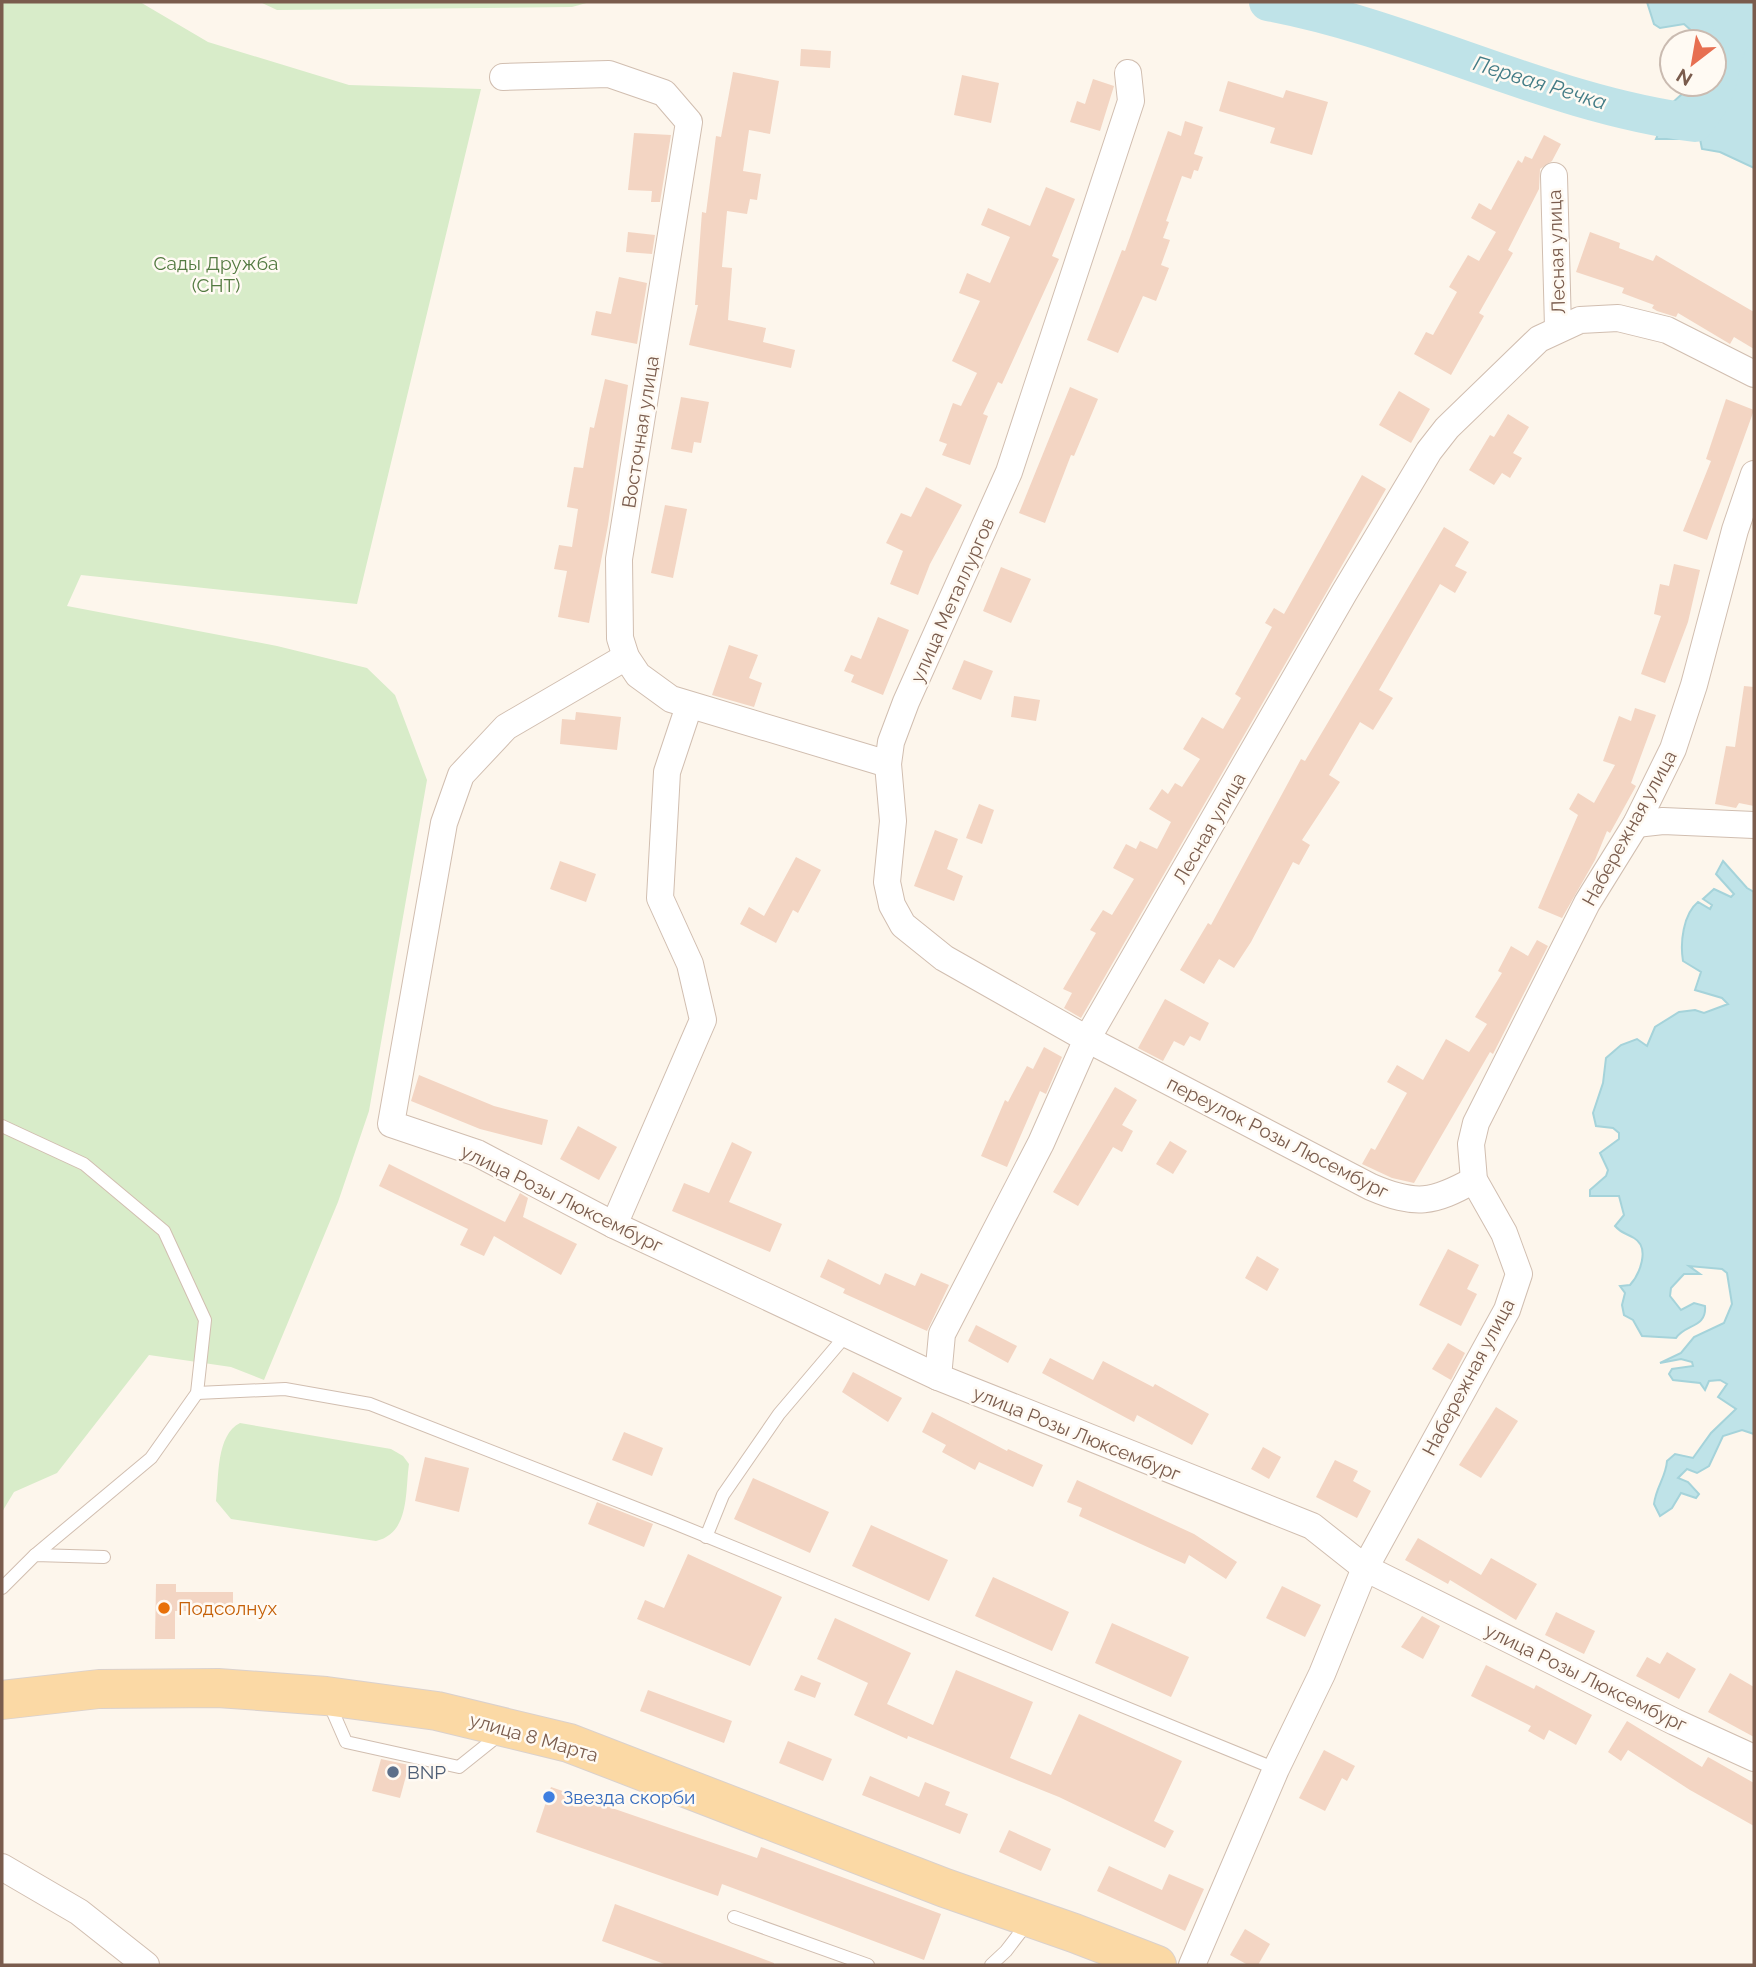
<svg xmlns="http://www.w3.org/2000/svg" width="1756" height="1967" viewBox="0 0 1756 1967" font-family="Raleway,sans-serif">
  <rect width="100%" height="100%" fill="#fdf6ec"/>
  <g fill="#d8ecc9">
    <polygon points="2,2 140,2 208,42 349,85 481,89 357,604 81,575 67,606 277,646 367,668 395,695 427,780 369,1111 338,1202 264,1380 231,1367 149,1355 57,1473 14,1492 2,1512"/>
    <polygon points="260,2 590,2 572,7 277,10"/>
    <path d="M240,1423L391,1449L403,1456L409,1464C405,1492 410,1533 376,1541L231,1519L216,1501C219,1477 216,1435 240,1423Z"/>
  </g>
  <g fill="#bfe3e8" stroke="#a5d3da" stroke-width="2">
    <polygon points="1647,2 1754,2 1754,168 1720,152 1702,149 1700,139 1656,139 1672,103 1693,84 1714,84 1714,42 1699,42 1694,33 1684,24 1660,28 1654,24"/>
    <path d="M1723,861L1747,888L1754,892V1434L1742,1430L1723,1436L1709,1466L1697,1473L1687,1469L1678,1478L1688,1482L1699,1494L1696,1498L1681,1493L1672,1508L1660,1516L1654,1504C1656,1487 1666,1477 1667,1461L1675,1454L1693,1458L1711,1433L1736,1409L1718,1397L1727,1384L1720,1380L1709,1381L1705,1390L1700,1383L1673,1380L1669,1374L1672,1369L1693,1366L1692,1362L1681,1359L1660,1363L1681,1353L1694,1337L1724,1323L1732,1304L1727,1273L1722,1269L1689,1266L1700,1274H1684L1671,1288L1670,1296L1681,1310L1694,1303L1705,1306C1707,1328 1685,1324 1676,1338L1642,1336L1633,1320L1624,1315L1622,1305L1625,1293L1620,1286L1630,1285C1639,1275 1651,1248 1634,1238C1626,1233 1622,1234 1615,1226L1624,1215L1619,1196H1590V1190L1606,1176L1608,1170L1600,1153L1619,1139V1133L1613,1128L1596,1126L1593,1113L1603,1083L1606,1058L1621,1045L1637,1039L1647,1046L1655,1027L1679,1012L1695,1010L1704,1013L1728,1004L1722,998L1695,990L1701,972L1683,961C1680,943 1683,914 1698,902L1710,909L1712,905L1703,899L1714,889L1731,897L1734,894L1716,874Z"/>
  </g>
  <g fill="none" stroke-linecap="round" stroke-linejoin="round">
    <path stroke="#bfe3e8" stroke-width="38" d="M1268,2C1414,29 1547,104 1695,123C1701,114 1709,105 1713,95C1725,68 1719,31 1754,21"/>
  </g>
  <g fill="#f3d5c3">
    <polygon points="801,49 831,51 830,68 800,66"/>
    <polygon points="733,72 779,81 770,134 749,130 743,171 761,174 757,200 750,199 747,214 727,211 722,267 732,268 728,320 766,328 763,342 795,350 791,368 689,345 698,305 695,305 702,212 706,213 716,136 721,137"/>
    <polygon points="962,75 999,83 991,123 954,115"/>
    <polygon points="1093,79 1114,86 1100,131 1070,122 1077,101 1085,104"/>
    <polygon points="1228,81 1283,98 1286,90 1328,102 1312,155 1270,143 1275,128 1219,111"/>
    <polygon points="1185,121 1203,127 1194,154 1203,157 1198,171 1194,170 1191,179 1182,176 1166,221 1169,222 1163,238 1170,240 1161,265 1169,268 1156,301 1143,296 1118,353 1087,340 1122,250 1125,251 1168,131 1181,136"/>
    <polygon points="634,133 671,135 660,202 651,202 652,191 628,190"/>
    <polygon points="1544,135 1561,144 1552,161 1540,169 1539,189 1508,250 1513,253 1479,313 1484,316 1451,375 1414,354 1426,332 1433,335 1457,292 1449,287 1468,255 1479,261 1496,232 1471,218 1479,203 1491,210 1518,160 1522,163 1525,156 1532,159"/>
    <polygon points="1046,187 1075,199 1052,256 1059,259 1002,384 998,382 983,414 988,416 970,465 942,455 947,444 939,441 953,403 961,406 977,373 952,361 980,301 959,293 967,273 990,283 1010,237 981,225 988,208 1030,226"/>
    <polygon points="628,232 655,235 652,254 626,252"/>
    <polygon points="1590,232 1620,243 1619,248 1653,261 1656,255 1754,312 1754,349 1734,337 1730,344 1678,313 1676,317 1657,311 1652,308 1654,305 1622,293 1624,288 1576,272"/>
    <polygon points="619,277 647,283 637,344 591,335 596,311 611,314"/>
    <polygon points="605,379 628,385 608,525 589,623 558,617 567,571 554,569 559,545 572,547 578,509 567,507 574,467 583,468 590,427 594,428"/>
    <polygon points="1070,387 1098,399 1074,456 1071,455 1045,523 1019,513"/>
    <polygon points="1399,391 1430,409 1411,443 1379,425"/>
    <polygon points="681,397 709,402 701,443 694,442 692,453 671,449"/>
    <polygon points="1726,399 1754,410 1707,540 1683,531 1711,461 1706,459"/>
    <polygon points="1508,414 1529,427 1513,453 1522,458 1510,478 1502,473 1494,485 1469,470 1490,435 1494,437"/>
    <polygon points="1362,475 1386,489 1081,1018 1064,1008 1072,993 1063,989 1096,933 1090,930 1103,910 1112,915 1134,879 1113,868 1126,844 1136,849 1140,841 1157,849 1171,822 1149,809 1162,789 1168,794 1175,783 1182,787 1200,759 1183,749 1202,717 1223,729 1241,698 1235,694 1272,627 1265,623 1274,608 1284,614"/>
    <polygon points="926,487 962,505 930,564 918,595 890,584 903,551 886,543 901,513 911,517"/>
    <polygon points="665,505 687,509 673,578 651,573"/>
    <polygon points="1444,527 1469,542 1455,566 1467,572 1455,593 1440,584 1379,690 1393,698 1373,730 1360,722 1329,775 1340,782 1302,840 1310,845 1299,865 1293,862 1251,942 1234,968 1219,959 1204,984 1180,970 1208,923 1211,925 1301,759 1305,761"/>
    <polygon points="1674,564 1700,570 1688,622 1665,683 1641,674 1661,616 1654,614 1660,584 1669,586"/>
    <polygon points="1001,567 1031,579 1011,623 983,611"/>
    <polygon points="878,617 909,630 883,695 851,682 854,675 844,671 851,655 861,659"/>
    <polygon points="729,645 758,655 749,678 762,683 754,707 712,695"/>
    <polygon points="964,660 993,671 981,700 952,689"/>
    <polygon points="1744,686 1754,687 1754,806 1739,803 1736,808 1715,804 1726,746 1735,747"/>
    <polygon points="1014,696 1040,700 1036,721 1011,717"/>
    <polygon points="1635,708 1656,715 1631,783 1636,786 1610,833 1607,831 1595,860 1562,918 1538,908 1578,815 1569,809 1578,793 1594,803 1615,765 1603,761 1619,716 1631,721"/>
    <polygon points="576,712 621,717 617,750 560,744 562,719 575,720"/>
    <polygon points="979,804 994,810 982,844 966,838"/>
    <polygon points="935,830 958,839 947,869 963,876 954,901 914,886"/>
    <polygon points="796,857 821,870 798,913 793,910 776,943 740,924 749,907 764,916"/>
    <polygon points="560,861 596,874 586,902 550,889"/>
    <polygon points="1537,940 1548,946 1493,1054 1490,1052 1414,1183 1392,1178 1362,1164 1371,1148 1375,1150 1407,1093 1387,1082 1397,1065 1423,1080 1446,1039 1469,1052 1487,1024 1475,1017 1502,973 1498,971 1511,946 1528,956"/>
    <polygon points="1165,999 1209,1023 1200,1041 1190,1036 1184,1046 1174,1041 1163,1061 1138,1048"/>
    <polygon points="1044,1047 1062,1057 1046,1094 1040,1091 1007,1167 981,1156 1005,1100 1008,1102 1027,1066 1033,1069"/>
    <polygon points="419,1075 494,1106 548,1120 542,1145 480,1129 411,1101"/>
    <polygon points="1115,1087 1137,1100 1122,1125 1133,1131 1122,1152 1113,1147 1078,1206 1053,1192"/>
    <polygon points="578,1126 617,1147 599,1180 560,1159"/>
    <polygon points="1170,1141 1187,1151 1173,1174 1156,1164"/>
    <polygon points="732,1142 752,1152 729,1202 782,1224 770,1252 672,1211 684,1183 709,1193"/>
    <polygon points="389,1164 505,1222 520,1193 528,1198 523,1217 577,1244 561,1275 494,1236 484,1256 460,1245 468,1229 379,1186"/>
    <polygon points="1448,1249 1479,1265 1467,1289 1477,1294 1461,1326 1419,1305"/>
    <polygon points="1257,1256 1279,1269 1267,1291 1245,1278"/>
    <polygon points="828,1259 880,1285 885,1273 915,1286 921,1273 949,1285 927,1331 843,1293 845,1289 820,1277"/>
    <polygon points="976,1325 1017,1346 1008,1363 968,1341"/>
    <polygon points="1448,1343 1465,1353 1451,1380 1432,1369"/>
    <polygon points="1050,1358 1093,1380 1103,1361 1153,1387 1155,1384 1209,1414 1192,1445 1137,1415 1134,1422 1042,1373"/>
    <polygon points="853,1372 902,1398 888,1422 842,1392"/>
    <polygon points="1496,1407 1518,1421 1481,1478 1459,1465"/>
    <polygon points="932,1412 1007,1451 1008,1449 1043,1465 1033,1487 979,1462 975,1470 942,1452 946,1445 922,1432"/>
    <polygon points="624,1432 663,1448 652,1476 612,1460"/>
    <polygon points="1263,1447 1281,1457 1269,1479 1251,1469"/>
    <polygon points="425,1457 469,1468 459,1512 415,1501"/>
    <polygon points="1335,1460 1358,1471 1353,1481 1371,1491 1357,1518 1316,1497"/>
    <polygon points="753,1478 829,1512 810,1553 734,1519"/>
    <polygon points="1077,1480 1194,1534 1237,1562 1226,1579 1189,1555 1185,1564 1079,1516 1082,1508 1067,1502"/>
    <polygon points="597,1502 653,1524 644,1547 588,1524"/>
    <polygon points="871,1525 948,1560 929,1601 852,1566"/>
    <polygon points="1418,1538 1481,1575 1491,1558 1537,1584 1516,1620 1450,1580 1448,1584 1405,1560"/>
    <polygon points="688,1554 782,1597 750,1666 637,1619 645,1600 664,1608"/>
    <polygon points="993,1577 1069,1612 1052,1651 975,1616"/>
    <polygon points="156,1584 176,1584 176,1592 233,1592 233,1611 175,1611 175,1639 155,1639"/>
    <polygon points="1282,1586 1321,1605 1305,1637 1266,1618"/>
    <polygon points="1556,1612 1595,1631 1584,1654 1545,1635"/>
    <polygon points="1422,1616 1440,1626 1423,1659 1401,1647"/>
    <polygon points="835,1618 911,1653 887,1704 933,1725 956,1670 1033,1702 1010,1758 1051,1775 1079,1714 1182,1761 1154,1821 1174,1831 1165,1848 1059,1797 908,1736 907,1739 854,1715 868,1683 817,1659"/>
    <polygon points="1112,1623 1189,1657 1171,1697 1095,1663"/>
    <polygon points="1667,1652 1696,1669 1679,1699 1636,1676 1647,1657 1660,1664"/>
    <polygon points="1486,1665 1534,1689 1536,1685 1592,1715 1576,1745 1549,1730 1544,1740 1528,1731 1531,1726 1471,1696"/>
    <polygon points="1730,1673 1754,1687 1754,1737 1708,1712"/>
    <polygon points="801,1675 821,1683 815,1698 794,1690"/>
    <polygon points="648,1690 732,1721 724,1743 640,1711"/>
    <polygon points="1627,1721 1702,1767 1708,1757 1754,1783 1754,1826 1690,1790 1628,1750 1621,1761 1608,1752"/>
    <polygon points="788,1741 832,1759 823,1781 779,1763"/>
    <polygon points="1324,1750 1355,1766 1347,1781 1342,1778 1325,1811 1299,1798"/>
    <polygon points="381,1759 409,1765 400,1798 372,1791"/>
    <polygon points="870,1776 919,1797 925,1782 950,1792 945,1805 968,1814 960,1834 862,1795"/>
    <polygon points="551,1787 757,1858 761,1847 941,1914 924,1960 722,1884 718,1896 536,1832"/>
    <polygon points="1009,1830 1051,1849 1041,1871 999,1852"/>
    <polygon points="1109,1866 1162,1890 1169,1874 1204,1889 1185,1931 1097,1891"/>
    <polygon points="615,1904 774,1963 774,1965 667,1965 602,1941"/>
    <polygon points="1245,1929 1270,1944 1258,1965 1248,1965 1230,1955"/>
  </g>
  <g fill="none" stroke-linecap="round" stroke-linejoin="round">
    <g stroke="#d1beb0" stroke-width="14">
      <g id="lane">
        <polyline points="2,1126 84,1164 164,1231 205,1320 197,1393 151,1458 35,1555"/>
        <polyline points="197,1393 285,1389 370,1404 669,1521 1276,1769"/>
        <polyline points="706,1537 723,1495 779,1414 847,1334"/>
        <polyline points="2,1588 35,1555 104,1557"/>
        <polyline points="329,1703 346,1742 459,1767 499,1735"/>
        <polyline points="734,1917 868,1965"/>
        <polyline points="991,1965 1006,1951 1029,1921"/>
      </g>
    </g>
    <g stroke="#d1beb0" stroke-width="28">
      <g id="street">
        <path d="M1128,73L1131,101L1009,472L906,702L891,742L888,764L893,821L887,882L892,905L903,925L944,958L1087,1039L1371,1187C1416,1206 1433,1203 1474,1180"/>
        <polyline points="503,77 609,74 664,93 689,122 619,559 620,638 626,657 638,675 671,699 888,764"/>
        <polyline points="1554,176 1558,328"/>
        <polyline points="626,657 506,727 461,775 444,823 391,1124 477,1153 614,1225 938,1377 1312,1526 1365,1568 1675,1722 1754,1758"/>
        <polyline points="1636,824 1663,821 1754,825"/>
        <polyline points="614,1225 703,1020 690,964 660,898 667,772 689,706"/>
        <polyline points="938,1377 942,1334 1041,1143 1087,1039 1344,593 1429,451 1447,428 1539,339 1580,320 1618,318 1667,330 1754,374"/>
        <polyline points="2,1867 79,1912 146,1965"/>
        <polyline points="1192,1965 1276,1769 1322,1674 1365,1568 1507,1310 1519,1274 1504,1233 1474,1180 1471,1144 1476,1123 1587,903 1636,824 1673,749 1694,685 1735,530 1754,474"/>
      </g>
    </g>
    <g stroke="#dad1cd" stroke-width="40">
      <polyline id="primary" points="2,1700 99,1689 218,1688 326,1696 437,1711 569,1743 945,1888 1074,1933 1157,1965"/>
    </g>
    <use href="#lane" stroke="#fff" stroke-width="12"/>
    <use href="#street" stroke="#fff" stroke-width="26"/>
    <use href="#primary" stroke="#fbd9a5" stroke-width="38"/>
  </g>
  <circle fill="#e8710a" stroke="#fffaf3" stroke-width="2.5" cx="164" cy="1608" r="7"/>
  <circle fill="#5c6f8a" stroke="#fffaf3" stroke-width="2.5" cx="393" cy="1772" r="7"/>
  <circle fill="#3f7fe0" stroke="#fffaf3" stroke-width="2.5" cx="549" cy="1797" r="7"/>
  <g text-anchor="middle" stroke-width="5" stroke-linejoin="round" paint-order="stroke">
    <g font-size="19" fill="#7a5c4d" stroke="#fffaf3">
      <text transform="translate(1556 252) rotate(-92)" y="7">Лесная улица</text>
      <text transform="translate(640 432) rotate(-81)" y="7">Восточная улица</text>
      <text transform="translate(952 600) rotate(-66)" y="7">улица Металлургов</text>
      <text transform="translate(1209 828) rotate(-60)" y="7">Лесная улица</text>
      <text transform="translate(1629 828) rotate(-61)" y="7">Набережная улица</text>
      <text transform="translate(1278 1137) rotate(27)" y="7">переулок Розы Люсембург</text>
      <text transform="translate(562 1198) rotate(26)" y="7">улица Розы Люксембург</text>
      <text transform="translate(1468 1377) rotate(-62)" y="7">Набережная улица</text>
      <text transform="translate(1077 1433) rotate(22)" y="7">улица Розы Люксембург</text>
      <text transform="translate(1586 1677) rotate(26)" y="7">улица Розы Люксембург</text>
      <text transform="translate(534 1737) rotate(16)" y="7">улица 8 Марта</text>
    </g>
    <g font-size="19" fill="#537a41" stroke="#fffaf3">
      <text x="216" y="270">Сады Дружба<tspan x="216" dy="22">(СНТ)</tspan></text>
    </g>
    <g font-size="19" fill="#c56008" stroke="#fffaf3" text-anchor="start">
      <text x="178" y="1615">Подсолнух</text>
    </g>
    <g font-size="19" fill="#4e5e75" stroke="#fffaf3" text-anchor="start">
      <text x="407" y="1779">BNP</text>
    </g>
    <g font-size="19" fill="#366cbe" stroke="#fffaf3" text-anchor="start">
      <text x="563" y="1804">Звезда скорби</text>
    </g>
    <g font-size="21" font-style="italic" fill="#437c86" stroke="#fffaf3">
      <text transform="translate(1540 83) rotate(17)" y="7">Первая Речка</text>
    </g>
  </g>
  <rect width="1756" height="1967" fill="none" stroke="#7a5c4d" stroke-width="7"/>
  <g transform="translate(1693 63) rotate(211)"><circle r="33" fill="#fffaf3" stroke="#cabbb1" stroke-width="2"/>
  <path d="M0-5L12 26L0 18L-12 26Z" fill="#e76f51"/>
  <text y="-10" font-size="19" font-weight="bold" text-anchor="middle" fill="#7a5c4d">N</text>
  </g>
</svg>
